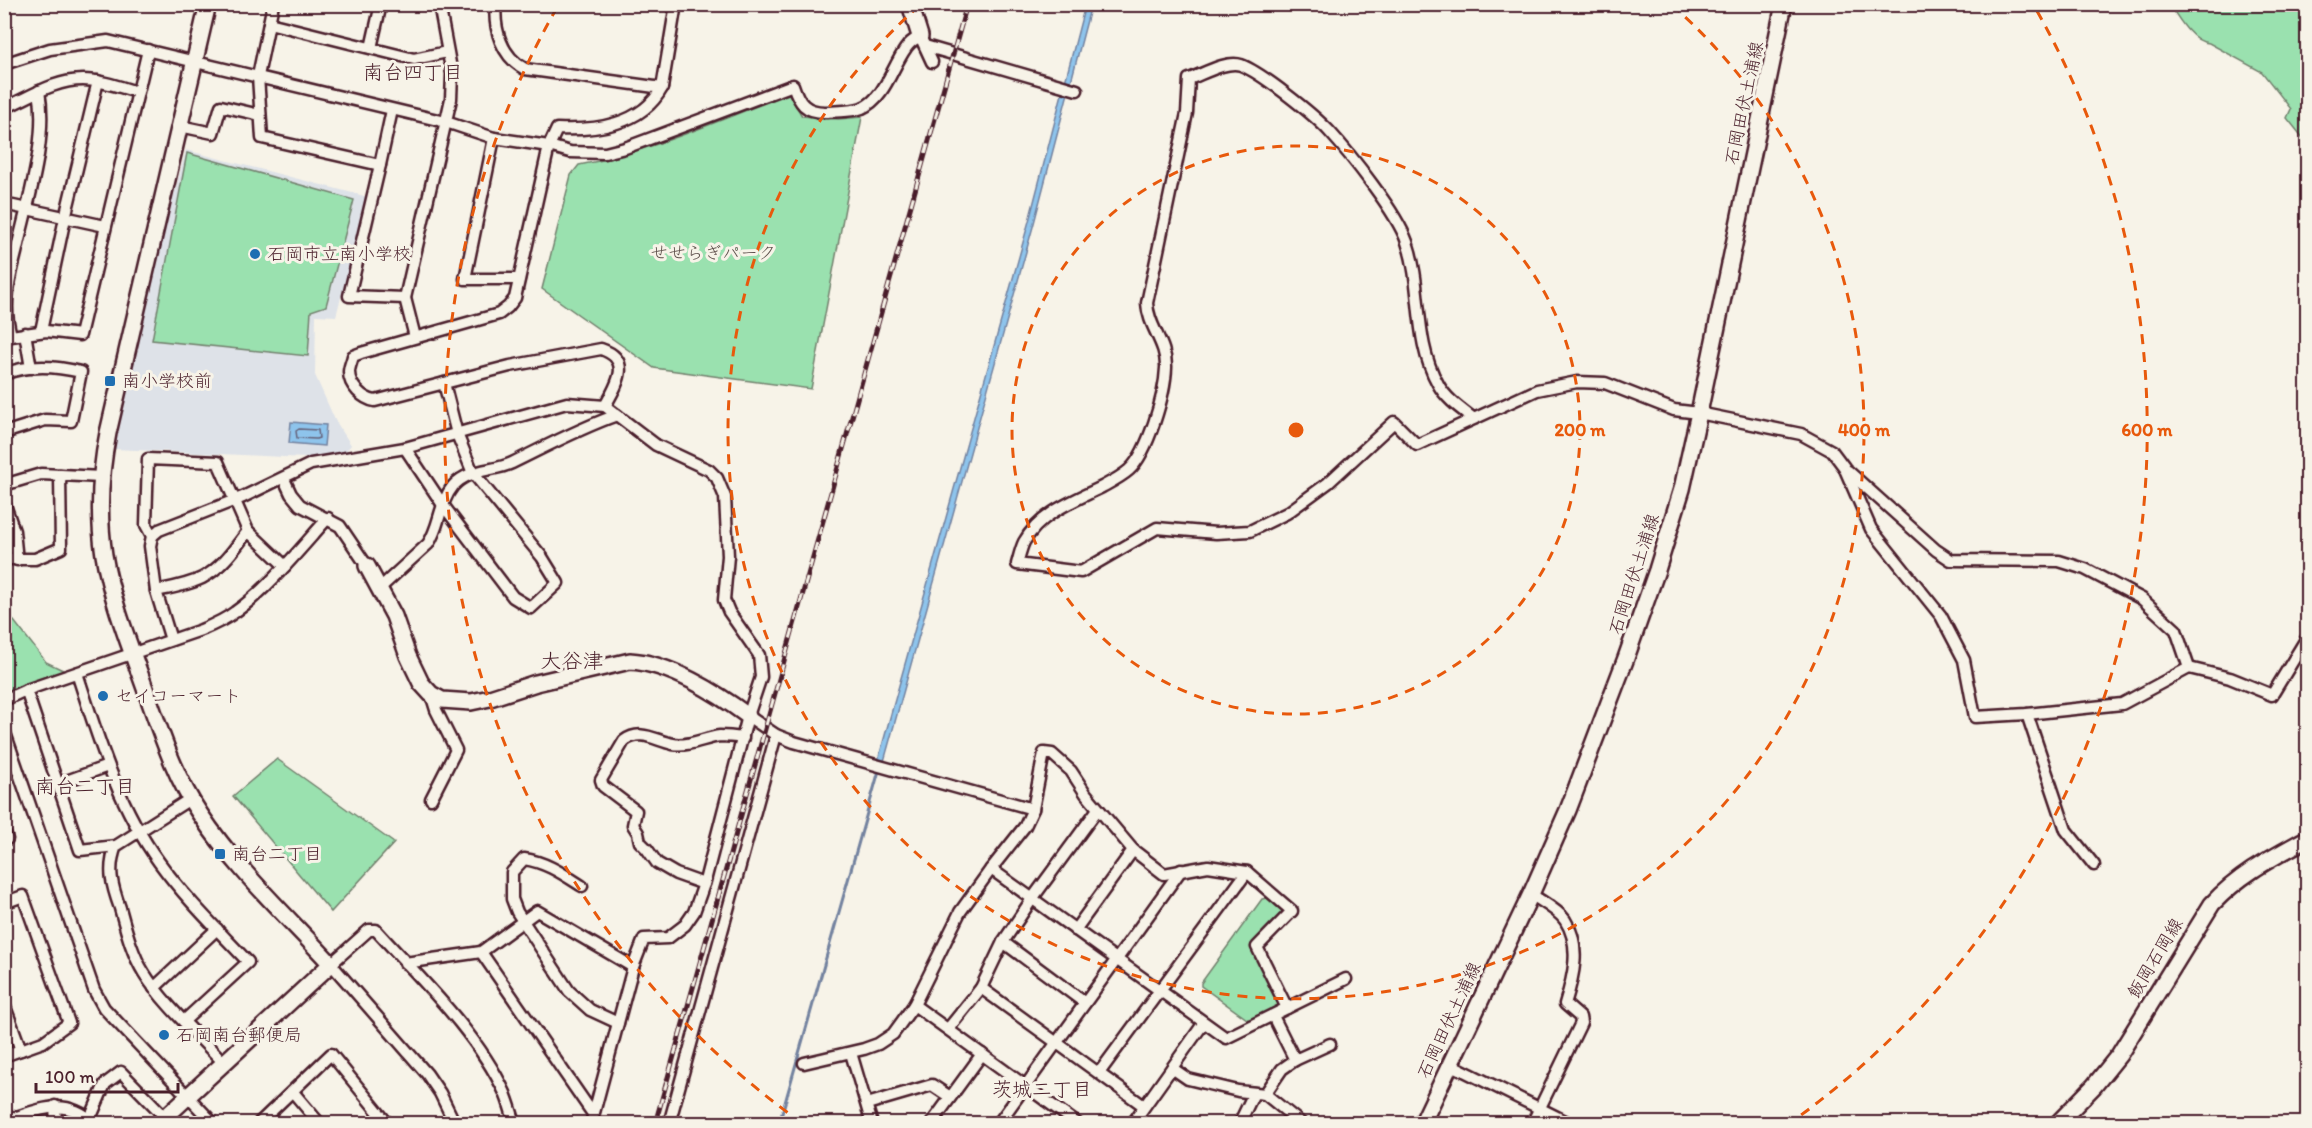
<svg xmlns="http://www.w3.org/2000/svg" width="2312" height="1128" viewBox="0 0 2312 1128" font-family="Itim,'Klee One',sans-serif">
  <rect width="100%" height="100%" fill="#f7f3e8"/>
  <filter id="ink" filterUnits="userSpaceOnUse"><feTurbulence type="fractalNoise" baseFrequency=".0167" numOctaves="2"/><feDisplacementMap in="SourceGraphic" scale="12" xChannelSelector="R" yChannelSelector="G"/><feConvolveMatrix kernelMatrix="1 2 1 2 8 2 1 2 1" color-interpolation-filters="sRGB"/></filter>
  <g filter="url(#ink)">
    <polygon fill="#dee2e8" points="186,150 368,197 336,316 316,315 315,375 335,420 351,445 345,452 306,458 114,449 143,310"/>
    <g fill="#9ae1af" stroke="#72806d" stroke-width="1.5">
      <path d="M2170,5H2307V143L2287,118L2291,109L2262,72L2209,43C2192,42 2178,18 2170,5Z"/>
      <path d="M789,94L802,116L838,119L862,117L811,389L654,368L542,289L571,175L579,165C651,152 720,119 789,94Z"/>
      <polygon points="187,153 354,200 326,306 311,311 308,356 152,340"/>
      <polygon points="4,613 14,621 46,662 67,672 5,694"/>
      <polygon points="277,759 394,843 331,912 233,796"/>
      <polygon points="1268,898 1283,910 1282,915 1252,947 1280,1002 1278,1006 1251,1020 1247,1019 1201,986 1201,983 1262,899"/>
    </g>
    <g fill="#8ec4ec" stroke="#73829f" stroke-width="1.5">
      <polygon points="1085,5 1091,5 1034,223 883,765 877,764 1029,221"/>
      <polygon points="291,422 326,425 324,446 289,443"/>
    </g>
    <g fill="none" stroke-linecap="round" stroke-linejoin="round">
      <polygon stroke="#656178" stroke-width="1.5" points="299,429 318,430 319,438 316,439 297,438 296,431"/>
      <polyline stroke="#73829f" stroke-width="3" points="779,1124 880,767"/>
      <g stroke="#4a1f2b" stroke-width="15">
        <g id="street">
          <polyline points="273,4 258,76 262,138 380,165 349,296 405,298"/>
          <path d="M496,4C493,29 502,57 525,69L662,88"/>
          <polyline points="269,23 414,59 447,52"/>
          <polyline points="925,46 1077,90"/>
          <polyline points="371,48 381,4"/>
          <path d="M4,64L50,49L108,41L446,122L494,138L549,146L570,152L605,153L625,148L793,85C799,103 805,112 825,112C837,111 851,112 862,108C885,98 892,67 906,48C909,43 915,39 920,36L932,62"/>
          <path d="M4,108C30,97 54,80 83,80C101,80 120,87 137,92"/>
          <polyline points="180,126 213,133 221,106 260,115"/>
          <polyline points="494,138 465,279 519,279"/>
          <polyline points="380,165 392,110"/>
          <polyline points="4,204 105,226"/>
          <polyline points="41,331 65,218 98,81"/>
          <polyline points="25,333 31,368"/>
          <path d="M11,335C2,306 10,277 17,249C28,200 48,139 39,91"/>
          <polyline points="4,337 46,331 80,335 148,50"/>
          <polyline points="415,337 405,298 451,99 452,74 439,4"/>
          <path d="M4,374C30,364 55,366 81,372L71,421L45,420L4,433"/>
          <path d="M605,406C616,386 634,360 601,349L510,366L375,401C363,399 349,386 349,372C349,367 352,361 353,356L361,353L499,314L508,307L515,298L549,146L557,129C595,131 642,125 662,88L676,4"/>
          <path d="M1474,419C1461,409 1446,399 1438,384C1413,340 1423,288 1407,242C1397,213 1351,155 1329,131C1313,114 1262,73 1241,65C1227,60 1203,74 1189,79L1187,113L1147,303C1148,327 1167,343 1166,368C1165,394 1148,453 1129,470C1121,477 1111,482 1102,487C1074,501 1040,513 1024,542C1021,548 1019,557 1017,564L1081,572L1157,528L1216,533L1250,531L1287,513L1328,483L1394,422L1417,445L1537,390L1577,382L1605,383L1674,410L1699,413L1801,434L1832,451L1844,467L1871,529L1941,616L1964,660L1975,717L2027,714L2122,704L2189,668L2230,678L2272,695L2308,636"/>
          <polyline points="405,448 443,505 513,597 531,608 558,583 542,557 473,473 457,434 444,383"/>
          <polyline points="1848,471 1936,550 1951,560 2059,561 2085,569 2142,599 2176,630 2189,668"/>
          <polyline points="284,479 291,494 300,505 340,526 367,566"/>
          <polyline points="4,485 41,474 101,477"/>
          <polyline points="4,502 14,531 17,560"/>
          <polyline points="152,536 159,530 243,497 311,464 405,448 567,403 605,406 656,445 709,470 717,478 725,497 728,556 724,600 729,612 759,655 761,677 748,716 705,881 694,912 685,925 668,938 644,939 633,967 591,1124"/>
          <polyline points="4,559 35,559 61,548 60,475"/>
          <path d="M380,588L428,544C440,527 439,503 453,486C469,468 493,472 512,463C547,446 580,428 617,415"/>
          <path d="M156,591C170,588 188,585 202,578C222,568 235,548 248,531"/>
          <polyline points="171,640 156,591 150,546 152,536 146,525 148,459 218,462 248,531 285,566"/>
          <path d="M77,673C98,738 118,806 159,862C185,898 218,930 248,962L185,1020"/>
          <polyline points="26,690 80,850 116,846"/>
          <polyline points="431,694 436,710 456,750 431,799"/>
          <path d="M4,700L26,690L201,630C213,625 225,620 235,612C268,589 300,549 328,518"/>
          <polyline points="2027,714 2066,830 2094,865"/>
          <polyline points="748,716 776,735 794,742 1033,809"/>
          <polyline points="4,730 94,990 104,1008 214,1124"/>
          <polyline points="58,784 108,766"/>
          <path d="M190,799L116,846C107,869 112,886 120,908C126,930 132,954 144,973C163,1004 198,1035 224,1063"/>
          <polyline points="4,832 7,839 4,840"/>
          <polyline points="991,869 1226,1038 1346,979"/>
          <path d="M704,884L676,874L657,863L647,849L640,842L638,833L633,825L636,811L603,786L601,780L624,741C641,728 656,741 673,744C689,747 704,738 720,736C727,736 736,737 743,738"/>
          <path d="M582,886C563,874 546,862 524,859L512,872V899L517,912L569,991L590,1010L618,1023"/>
          <path d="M1531,894C1542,902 1557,909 1565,920C1582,946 1573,978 1565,1004L1580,1017L1581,1023L1532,1124"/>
          <polyline points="4,903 23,896 69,1023 43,1042 4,1056"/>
          <polyline points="1075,930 1133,850"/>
          <polyline points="1003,942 1085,1003"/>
          <polyline points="481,952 593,1114"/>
          <polyline points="405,963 481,952 537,911 633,967"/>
          <polyline points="154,988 217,929"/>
          <polyline points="981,988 1144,1106"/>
          <polyline points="4,1004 21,1050"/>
          <polyline points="914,1005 1078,1124"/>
          <polyline points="948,1029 981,988 1003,942 1032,899 1098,809"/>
          <polyline points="851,1053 872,1124"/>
          <polyline points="1295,1060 1330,1044"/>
          <polyline points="804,1063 864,1049 878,1044 893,1034 914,1005 960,912 991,869 1025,826 1033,809 1044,753 1052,754 1071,771 1086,794 1133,850 1164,874 1208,866 1247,872 1292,911 1257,947 1287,1008"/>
          <polyline points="1450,1064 1571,1124"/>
          <polyline points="1172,1068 1188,1079 1238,1091 1265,1094 1302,1124"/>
          <polyline points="1099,1073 1247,872"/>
          <polyline points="293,1092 320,1124"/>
          <polyline points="1265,1094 1282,1069 1295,1060 1273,1016"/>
          <polyline points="867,1104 932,1085 950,1097"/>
          <polyline points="55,1106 56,1124"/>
          <polyline points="90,1119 105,1084 121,1072 165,1117"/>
          <path d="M4,1121C38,1111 64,1095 94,1123"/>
          <polyline points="258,1124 331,1054 388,1124"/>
          <path d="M455,1124L440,1093L427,1074L331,964L369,930H376C421,980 476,1031 505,1093C509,1103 512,1113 515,1124"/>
          <polyline points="669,1124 776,735"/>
          <polyline points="931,1124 982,1054"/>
          <polyline points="998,1124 1181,870"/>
          <polyline points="1132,1124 1203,1024"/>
          <polyline points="1239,1124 1254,1093"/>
        </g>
      </g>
      <g stroke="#4a1f2b" stroke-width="20">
        <g id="secondary">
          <polyline points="910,4 920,36"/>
          <path d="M367,566L394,616L408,656L421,683L431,694L442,700L471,702L490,698L536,683L630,661C669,663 717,693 748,716"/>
          <path d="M158,1124L331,964C287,916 236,869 200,814C175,777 162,736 147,694C131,648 112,603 104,555C98,515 100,473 108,433L208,4"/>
          <polyline points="1422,1124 1531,894 1568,810 1626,658 1657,570 1682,489 1699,413 1784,4"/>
          <path d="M2057,1124L2094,1086L2119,1055L2212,904C2240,874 2272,858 2308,838"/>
        </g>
      </g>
      <use href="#street" stroke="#f7f3e8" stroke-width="10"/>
      <use href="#secondary" stroke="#f7f3e8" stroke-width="15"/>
      <g stroke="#4a1f2b" stroke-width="5">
        <polyline id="rail" points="655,1124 967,4"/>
      </g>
      <use href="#rail" stroke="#f7f3e8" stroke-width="3" stroke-dasharray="9" stroke-linecap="butt"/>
    </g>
  </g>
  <g fill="none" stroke="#e8590c" stroke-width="3" stroke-dasharray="10 8">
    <circle cx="1296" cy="430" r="284"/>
    <path d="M1672 5A568 568 0 1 1 920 5"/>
    <path d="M802 1123A851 851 0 0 1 555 11M2037 11A851 851 0 0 1 1790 1123"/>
  </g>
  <g fill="#1f6fb2" stroke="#f7f3e8" stroke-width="2">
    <circle cx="255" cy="254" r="6"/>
    <rect x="104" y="375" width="12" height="12" rx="3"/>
    <circle cx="103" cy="696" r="6"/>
    <rect x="214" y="848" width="12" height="12" rx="3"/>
    <circle cx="164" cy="1035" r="6"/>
  </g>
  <g text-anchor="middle" stroke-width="6" stroke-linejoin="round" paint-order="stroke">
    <g font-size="18" fill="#4a1f2b" stroke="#f7f3e8">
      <text transform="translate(1744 103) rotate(-78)" y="6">石岡田伏土浦線</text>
      <text transform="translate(1634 574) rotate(-72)" y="6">石岡田伏土浦線</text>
      <text transform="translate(2155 958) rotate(-59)" y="6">飯岡石岡線</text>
      <text transform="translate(1449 1020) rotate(-65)" y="6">石岡田伏土浦線</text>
    </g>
    <g font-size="18" fill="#5e504c" stroke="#f7f3e8">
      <text x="713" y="259">せせらぎパーク</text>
    </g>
    <g font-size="18" fill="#4a1f2b" stroke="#f7f3e8" text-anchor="start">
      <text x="267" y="260">石岡市立南小学校</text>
      <text x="122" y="387">南小学校前</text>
      <text x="115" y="702">セイコーマート</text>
      <text x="232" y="860">南台二丁目</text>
      <text x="176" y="1041">石岡南台郵便局</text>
    </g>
    <g font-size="20" fill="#4a1f2b" stroke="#f7f3e8">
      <text x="413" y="79">南台四丁目</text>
      <text x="85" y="793">南台二丁目</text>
      <text x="1042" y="1096">茨城二丁目</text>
    </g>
    <g font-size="21" fill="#4a1f2b" stroke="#f7f3e8">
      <text x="572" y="668">大谷津</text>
    </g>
  </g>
  <circle cx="1296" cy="430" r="9" fill="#e8590c" stroke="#f7f3e8" stroke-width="3"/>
  <g font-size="18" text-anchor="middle" font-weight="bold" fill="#e8590c" stroke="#f7f3e8" stroke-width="6" stroke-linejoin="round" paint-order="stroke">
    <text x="1580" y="436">200 m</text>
    <text x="1864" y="436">400 m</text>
    <text x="2147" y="436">600 m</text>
  </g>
  <rect width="2312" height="1128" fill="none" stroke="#f7f3e8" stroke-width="24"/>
  <rect x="12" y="12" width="2288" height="1104" fill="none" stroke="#4a1f2b" stroke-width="2" filter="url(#ink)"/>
  <path d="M36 1083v9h142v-9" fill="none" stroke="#4a1f2b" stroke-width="3"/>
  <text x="45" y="1083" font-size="18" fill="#4a1f2b" stroke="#f7f3e8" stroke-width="4.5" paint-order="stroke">100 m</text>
</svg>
